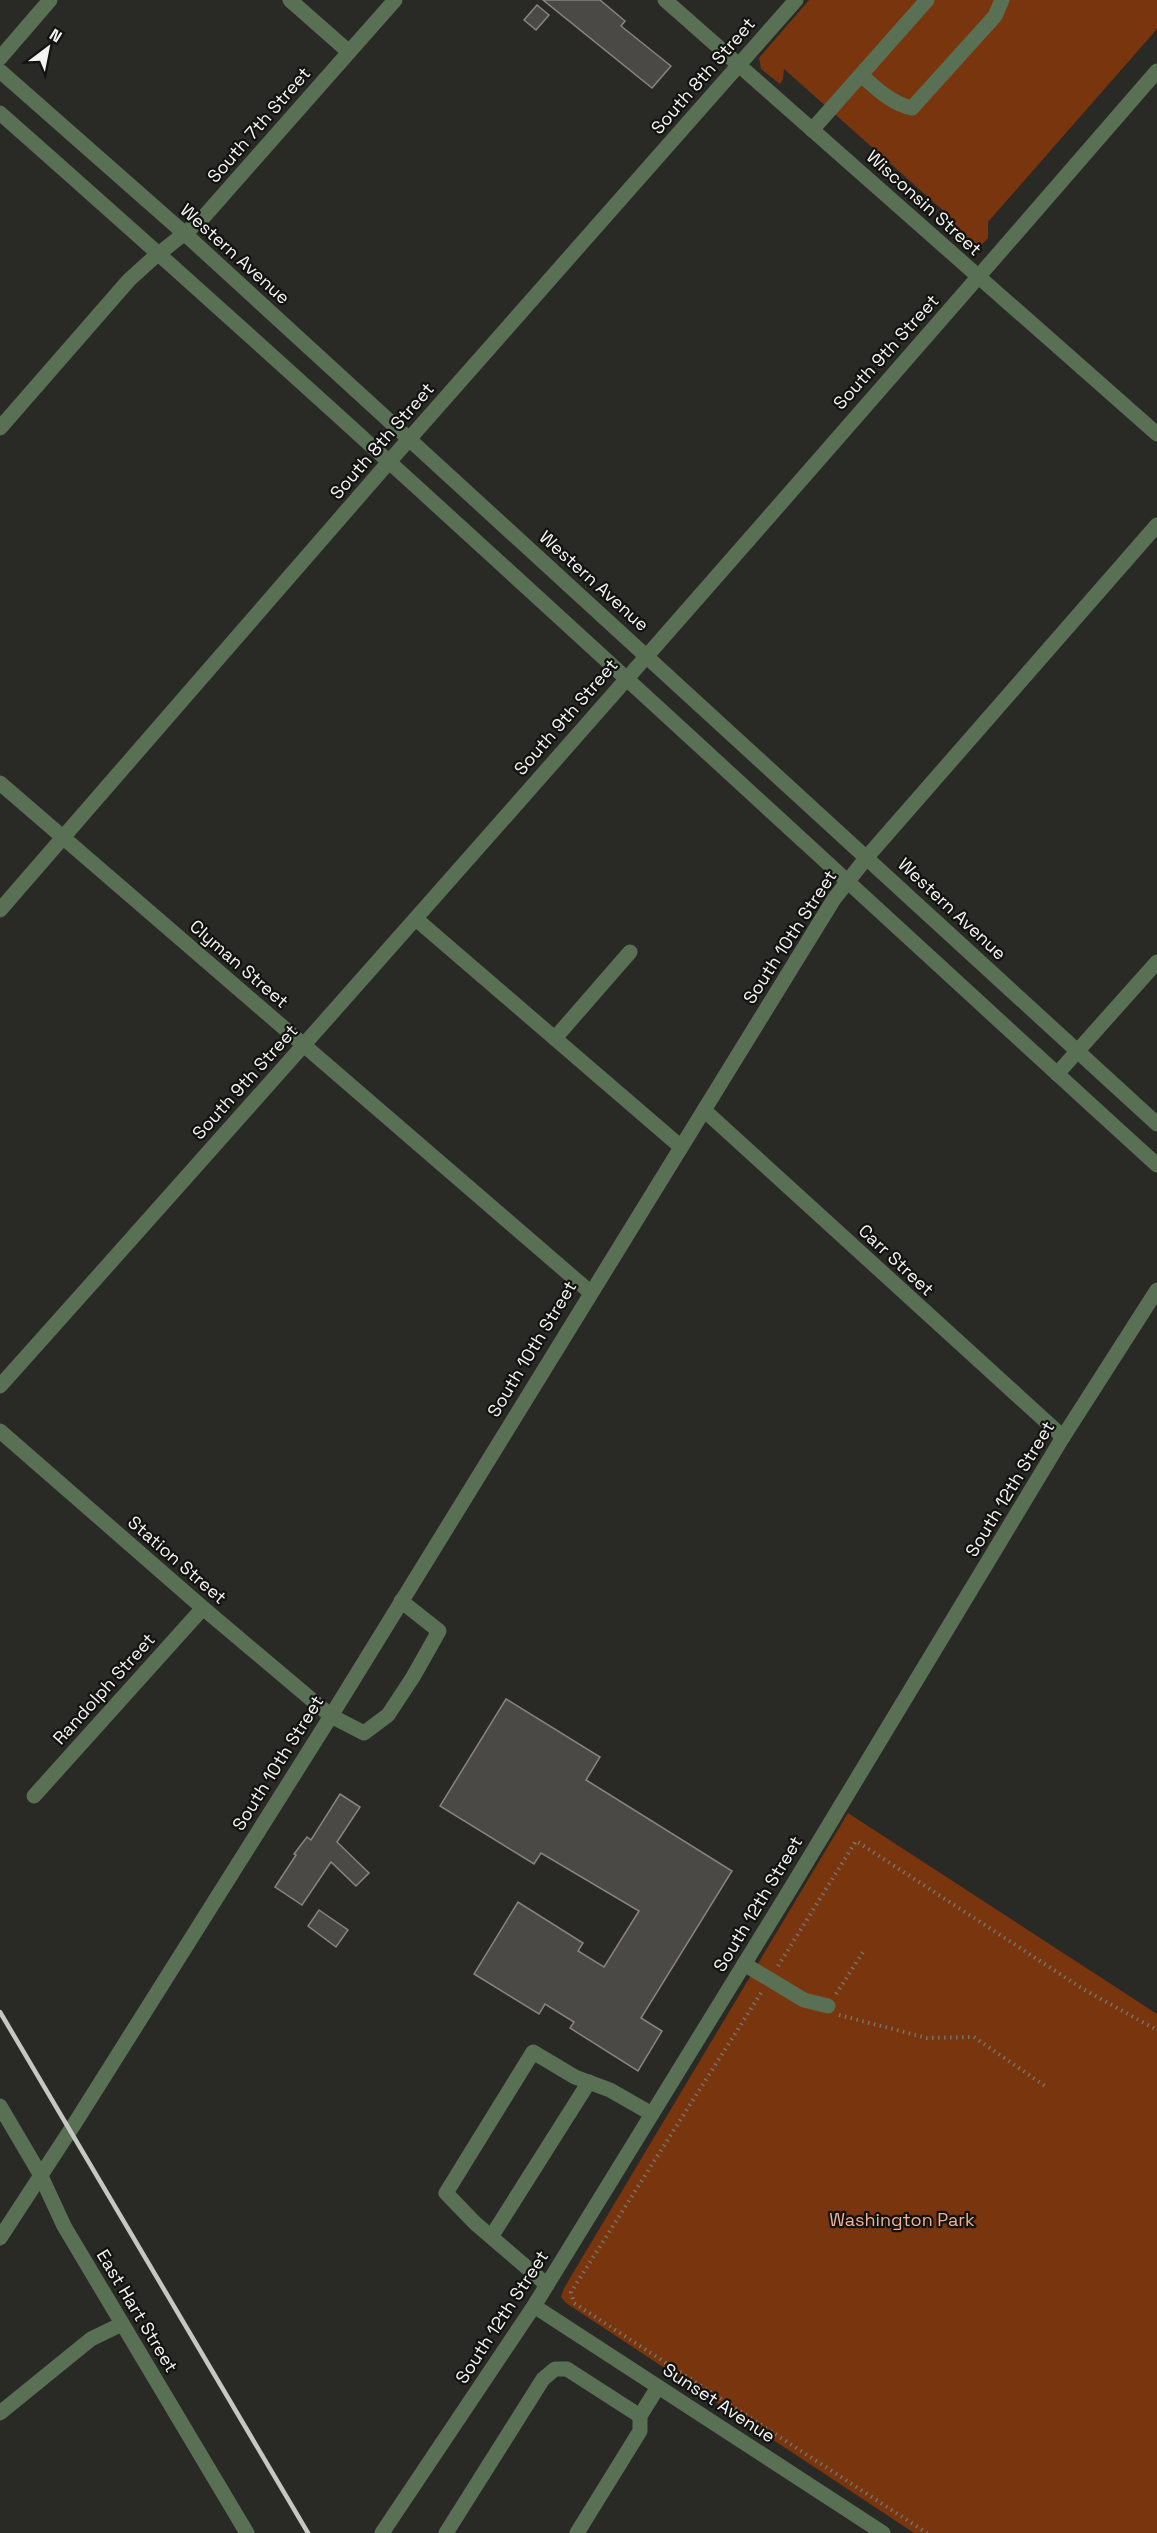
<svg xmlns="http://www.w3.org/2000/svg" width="1157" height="2533" viewBox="0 0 1157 2533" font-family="'Space Grotesk',sans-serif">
  <rect width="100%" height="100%" fill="#292926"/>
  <g fill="#79350d">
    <polygon points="809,0 1157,0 1157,29 988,222 988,238 976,251 971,252 956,240 955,221 784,69 783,79 780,84 761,69 759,58"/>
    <polygon points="848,1813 1157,2014 1157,2533 914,2533 566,2303 561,2297 564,2288"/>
  </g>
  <g fill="#4b4946" stroke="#878481" stroke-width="1.5">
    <polygon points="543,0 600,0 625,21 621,26 671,66 652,88"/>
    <polygon points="537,5 549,15 536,30 524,20"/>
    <polygon points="506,1699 600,1757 586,1780 732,1871 641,2018 662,2031 638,2071 570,2028 574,2022 545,2004 539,2014 474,1974 518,1902 583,1943 578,1951 604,1967 639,1911 541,1853 534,1864 440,1806"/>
    <polygon points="340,1794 360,1807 337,1842 369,1873 356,1886 331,1862 302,1905 275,1887 296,1855 294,1854 307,1837 311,1840"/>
    <polygon points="319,1910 348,1930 336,1947 308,1926"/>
  </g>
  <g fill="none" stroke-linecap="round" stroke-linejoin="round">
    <g stroke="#747471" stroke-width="4" stroke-dasharray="1.5 4.5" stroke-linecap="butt">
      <polyline points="778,1966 856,1841 1083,1989 1157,2030"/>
      <polyline points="761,1993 571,2292 574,2303 927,2533"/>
      <polyline points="836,1994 865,1949"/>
      <polyline points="839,2015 927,2038 974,2037 1045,2086"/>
    </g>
    <g stroke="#597054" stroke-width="15">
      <polyline points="290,0 349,52"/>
      <polyline points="665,0 1157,434"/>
      <polyline points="0,58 50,0"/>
      <polyline points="0,71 184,233 1157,1124"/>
      <path d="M861,75C876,88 892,104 912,108L995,16L1002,0"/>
      <path d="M0,113C391,458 772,814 1157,1165"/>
      <polyline points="812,130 927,0"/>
      <polyline points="0,428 129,280 151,260 201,220 395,0"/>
      <polyline points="0,783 590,1292"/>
      <polyline points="0,910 388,463 796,0"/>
      <polyline points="416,919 681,1147"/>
      <polyline points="556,1037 630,952"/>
      <polyline points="1057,1074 1157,962"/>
      <polyline points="704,1110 1063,1437"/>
      <path d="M0,1386C389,951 775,512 1157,71"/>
      <polyline points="0,1431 203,1608 331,1716 364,1733 388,1715 413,1677 439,1631 401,1601"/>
      <polyline points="34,1796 203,1608"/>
      <polyline points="744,1964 804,2000 828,2006"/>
      <polyline points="0,2106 40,2174 64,2226 247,2533"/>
      <polyline points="491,2237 589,2082"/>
      <polyline points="0,2238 75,2123 331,1716 834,899 867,857 1157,525"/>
      <polyline points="547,2285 475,2223 446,2193 533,2052 575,2077 610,2090 652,2114"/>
      <polyline points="534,2306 883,2533"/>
      <polyline points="0,2413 91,2339 122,2324"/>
      <polyline points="382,2533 534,2306 794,1883 1063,1437 1157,1290"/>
      <polyline points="446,2533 543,2379 555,2369 567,2369 640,2416"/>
      <polyline points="577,2533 640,2431 640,2416 658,2387"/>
    </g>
    <polyline stroke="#c6c6c3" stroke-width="4.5" points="0,2012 308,2533"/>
  </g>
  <g text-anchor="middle" stroke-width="4.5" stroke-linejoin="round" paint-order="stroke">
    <g font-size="18" fill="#f4f4f2" stroke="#121210">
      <text transform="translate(703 76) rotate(-49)" y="6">South 8th Street</text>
      <text transform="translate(259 125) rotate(-49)" y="6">South 7th Street</text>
      <text transform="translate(924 203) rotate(42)" y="6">Wisconsin Street</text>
      <text transform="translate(235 254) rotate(42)" y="6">Western Avenue</text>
      <text transform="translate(886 352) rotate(-48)" y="6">South 9th Street</text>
      <text transform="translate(382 441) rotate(-49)" y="6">South 8th Street</text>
      <text transform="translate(594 581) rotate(42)" y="6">Western Avenue</text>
      <text transform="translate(566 717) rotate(-49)" y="6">South 9th Street</text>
      <text transform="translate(952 909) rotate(43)" y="6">Western Avenue</text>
      <text transform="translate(790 937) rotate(-57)" y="6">South 10th Street</text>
      <text transform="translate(239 964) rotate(41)" y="6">Clyman Street</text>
      <text transform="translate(245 1082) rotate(-48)" y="6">South 9th Street</text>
      <text transform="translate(896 1260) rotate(43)" y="6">Carr Street</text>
      <text transform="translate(532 1349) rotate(-59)" y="6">South 10th Street</text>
      <text transform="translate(1010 1489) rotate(-59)" y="6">South 12th Street</text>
      <text transform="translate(177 1560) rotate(41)" y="6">Station Street</text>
      <text transform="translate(104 1689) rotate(-48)" y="6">Randolph Street</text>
      <text transform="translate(278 1763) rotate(-58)" y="6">South 10th Street</text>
      <text transform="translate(758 1904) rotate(-59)" y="6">South 12th Street</text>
      <text transform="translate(137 2311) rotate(59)" y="6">East Hart Street</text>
      <text transform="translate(502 2317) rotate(-57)" y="6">South 12th Street</text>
      <text transform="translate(719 2403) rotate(33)" y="6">Sunset Avenue</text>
    </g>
    <g font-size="18" fill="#f1b193" stroke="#121210">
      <text x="902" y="2226">Washington Park</text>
    </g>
  </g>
  <g transform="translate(48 48) rotate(32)" stroke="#121210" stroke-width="4.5" paint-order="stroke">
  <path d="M0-4.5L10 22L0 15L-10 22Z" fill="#f4f4f2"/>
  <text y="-9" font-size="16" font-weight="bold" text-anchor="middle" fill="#f4f4f2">N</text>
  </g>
</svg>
